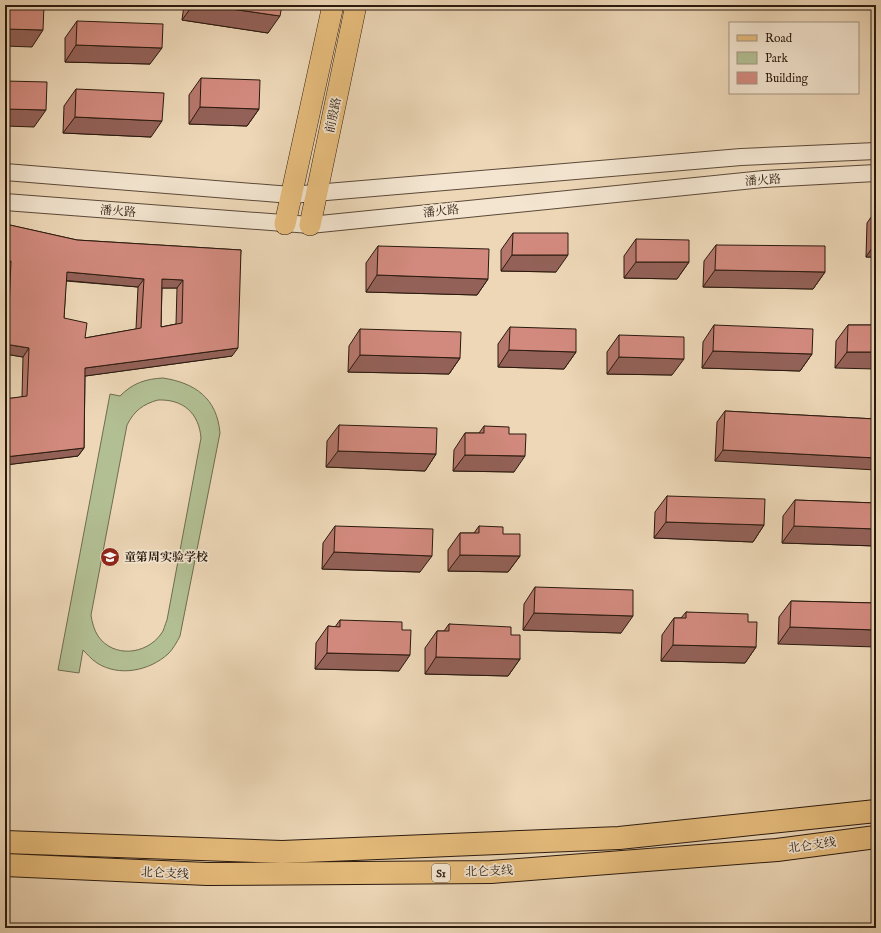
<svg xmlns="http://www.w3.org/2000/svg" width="881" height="933" viewBox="0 0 881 933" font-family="'IM FELL English','Noto Serif SC',serif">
  <rect width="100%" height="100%" fill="#edd7b7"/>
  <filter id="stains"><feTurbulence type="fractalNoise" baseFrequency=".005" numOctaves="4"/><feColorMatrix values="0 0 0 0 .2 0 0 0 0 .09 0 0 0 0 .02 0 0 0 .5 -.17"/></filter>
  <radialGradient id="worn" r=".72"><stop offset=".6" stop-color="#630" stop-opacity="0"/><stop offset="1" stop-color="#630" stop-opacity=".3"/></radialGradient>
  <path fill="#b2bf93" stroke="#6e6c50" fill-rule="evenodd" d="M163,378C195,383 217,398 220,433L180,636C177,642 173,649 168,654C149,671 119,677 97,663C91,659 87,654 83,650L79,673L58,670L110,394L120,396C133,383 145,379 163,378ZM158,400C183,399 199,413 201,438L167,620C165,624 164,631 161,634C146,655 113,658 98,636C94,630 92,622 91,615L127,425C134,411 143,404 158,400Z"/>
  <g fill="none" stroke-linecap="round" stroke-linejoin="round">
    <g stroke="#5b4938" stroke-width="18">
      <g id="minor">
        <polyline points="5,172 291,195 741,157 876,151"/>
        <polyline points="5,202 310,225 764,179 876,173"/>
      </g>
    </g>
    <g stroke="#2a1a0e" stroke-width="22">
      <g id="major">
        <polyline points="285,224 333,5"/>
        <polyline points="310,225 356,5"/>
      </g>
    </g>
    <g stroke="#2a1a0e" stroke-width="24">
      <g id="highway">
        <polyline points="5,842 282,852 619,838 876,811"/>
        <polyline points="5,865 207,874 491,872 777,850 876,837"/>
      </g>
    </g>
    <use href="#minor" stroke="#f3e5d0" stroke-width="16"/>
    <use href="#major" stroke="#e6bc7c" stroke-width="21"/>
    <use href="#highway" stroke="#e6bc7c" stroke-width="22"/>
  </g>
  <g fill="#b5776c" stroke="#2a1a0e" fill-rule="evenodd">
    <polygon points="184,5 282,5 268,33 182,20"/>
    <polygon points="77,21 150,64 65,62 65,38"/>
    <polygon points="201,78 259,109 247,126 189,124 189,95"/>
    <polygon points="76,89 151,137 63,133 64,106"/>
    <polygon points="876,210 876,257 866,257 867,223"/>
    <path d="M5,224L77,240L241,250L232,356L85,376L84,448L78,456L5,465V399L22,397L23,357L5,354ZM66,281L138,287L136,329L85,338L64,318ZM162,288H177L176,324L161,327Z"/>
    <polygon points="513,233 556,272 501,271 501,250"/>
    <polygon points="636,239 689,262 677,279 624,278 624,256"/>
    <polygon points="716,245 825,272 813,289 703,287 704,261"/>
    <polygon points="378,246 488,279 477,295 366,292 366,263"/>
    <polygon points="714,325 812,354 800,371 702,368 703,342"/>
    <polygon points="848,325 876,325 835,368 836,341"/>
    <polygon points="510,327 576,352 564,369 498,367 498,344"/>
    <polygon points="360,329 460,358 449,374 348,372 349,346"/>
    <polygon points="619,335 672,375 607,374 607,352"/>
    <polygon points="725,411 876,419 715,461 717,422"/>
    <polygon points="339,425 436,454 425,471 326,467 327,441"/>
    <polygon points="484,426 509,434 514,472 453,471 454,450 465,433 479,433"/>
    <polygon points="667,496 764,525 753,542 654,538 655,512"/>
    <polygon points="795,500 876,503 876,546 782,543 783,516"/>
    <polygon points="335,526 420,572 322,569 323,543"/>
    <polygon points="479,526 503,534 520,556 508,572 448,571 448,550 460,533 474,533"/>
    <polygon points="535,587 621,633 523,630 524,604"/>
    <polygon points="791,601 876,603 778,644 779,617"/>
    <polygon points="686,612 748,622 756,647 745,663 661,661 662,635 674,618 681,618"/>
    <polygon points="340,620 402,630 399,671 315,669 316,643 328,626 335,627"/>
    <polygon points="449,624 511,635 520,659 508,676 425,674 425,648 437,631 444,631"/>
  </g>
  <g fill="#936158" stroke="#2a1a0e">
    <polygon points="193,5 204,5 280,16 268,33 182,20"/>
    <polygon points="5,29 43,30 32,47 5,46"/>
    <polygon points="76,45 162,48 150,64 65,62"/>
    <polygon points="200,107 259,109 247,126 189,124"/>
    <polygon points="5,109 46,110 34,127 5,126"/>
    <polygon points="75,117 162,121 151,137 63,133"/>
    <polygon points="876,242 876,257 866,257"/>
    <polygon points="512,255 568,255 556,272 501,271"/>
    <polygon points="5,261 11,261 5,269"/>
    <polygon points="636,262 689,262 677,279 624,278"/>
    <polygon points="715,270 825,272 813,289 703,287"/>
    <polygon points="67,272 144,279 138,287 61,280"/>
    <polygon points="377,275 488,279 477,295 366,292"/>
    <polygon points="162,279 183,280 177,288 156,288"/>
    <polygon points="5,344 29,348 23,357 5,354"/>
    <polygon points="238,348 232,356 78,377 85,368"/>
    <polygon points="509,350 576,352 564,369 498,367"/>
    <polygon points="713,351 812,354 800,371 702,368"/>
    <polygon points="847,352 876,352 876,369 835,368"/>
    <polygon points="360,355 460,358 449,374 348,372"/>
    <polygon points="619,357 684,359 672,375 607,374"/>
    <polygon points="84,448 78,456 5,465 5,457"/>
    <polygon points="723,450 876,458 876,470 715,461"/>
    <polygon points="338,451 436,454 425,471 326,467"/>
    <polygon points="465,455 525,456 514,472 453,471"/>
    <polygon points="666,522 764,525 753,542 654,538"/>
    <polygon points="794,526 876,529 876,546 782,543"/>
    <polygon points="334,552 432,556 420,572 322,569"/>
    <polygon points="460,555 520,556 508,572 448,571"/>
    <polygon points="534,613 633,616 621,633 523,630"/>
    <polygon points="790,627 876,630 876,647 778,644"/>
    <polygon points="673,645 756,647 745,663 661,661"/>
    <polygon points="327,653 410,655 399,671 315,669"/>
    <polygon points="436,657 520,659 508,676 425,674"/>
  </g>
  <g fill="#d28a7e" stroke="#2a1a0e" fill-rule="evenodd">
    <polygon points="5,5 44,5 43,30 5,29"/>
    <polygon points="204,5 282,5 280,16"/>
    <polygon points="77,21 163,24 162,48 76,45"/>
    <polygon points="201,78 260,80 259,109 200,107"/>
    <polygon points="5,81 47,82 46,110 5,109"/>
    <polygon points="76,89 164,93 162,121 75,117"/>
    <path d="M5,224L10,225L77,240L241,250L238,348L85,368L84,448L5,457V399L27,396L29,348L5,344V309H9L11,261H5ZM67,272L144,279L141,328L85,338L87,323L64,318ZM162,279L183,280L182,323L161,327Z"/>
    <polygon points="513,233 568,233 568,255 512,255"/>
    <polygon points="636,239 689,240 689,262 636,262"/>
    <polygon points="716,245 825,246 825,272 715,270"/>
    <polygon points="378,246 489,249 488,279 377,275"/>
    <polygon points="714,325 813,329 812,354 713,351"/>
    <polygon points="848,325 876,325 876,352 847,352"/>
    <polygon points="510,327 576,329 576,352 509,350"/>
    <polygon points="360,329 461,332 460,358 360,355"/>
    <polygon points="619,335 684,337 684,359 619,357"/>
    <polygon points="725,411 876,419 876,458 723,450"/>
    <polygon points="339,425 437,428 436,454 338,451"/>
    <polygon points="484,426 509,427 509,434 526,434 525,456 465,455 465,433 484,433"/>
    <polygon points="667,496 765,499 764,525 666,522"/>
    <polygon points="795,500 876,503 876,529 794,526"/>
    <polygon points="335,526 433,529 432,556 334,552"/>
    <polygon points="479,526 503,527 503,534 520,534 520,556 460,555 460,533 479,533"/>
    <polygon points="5,571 8,572 5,584"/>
    <polygon points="535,587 633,590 633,616 534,613"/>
    <polygon points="791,601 876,603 876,630 790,627"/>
    <polygon points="686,612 748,614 748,622 757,622 756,647 673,645 674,618 686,618"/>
    <polygon points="340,620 402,622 402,630 411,630 410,655 327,653 328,626 340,627"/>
    <polygon points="449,624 511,627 511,635 520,635 520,659 436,657 437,631 449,631"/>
  </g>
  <defs>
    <g id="school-disc" transform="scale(1)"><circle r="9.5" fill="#8f2418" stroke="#f3e5d0"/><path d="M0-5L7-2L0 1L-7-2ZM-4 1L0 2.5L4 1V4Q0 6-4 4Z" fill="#fff"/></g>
  </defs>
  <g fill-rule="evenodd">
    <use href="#school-disc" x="110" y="557"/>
  </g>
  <g text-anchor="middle" stroke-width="3.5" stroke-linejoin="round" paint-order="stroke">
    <rect fill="#f3e5d0" stroke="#665748" stroke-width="1" x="432" y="864" width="18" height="18" rx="3"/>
    <g font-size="11" font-weight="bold" fill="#2a1a0e">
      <text x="441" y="877">S1</text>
    </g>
    <g font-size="12" fill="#2a1a0e" stroke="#f3e5d0">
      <text transform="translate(333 115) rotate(-78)" y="4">前殷路</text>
      <text transform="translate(763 180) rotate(-4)" y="4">潘火路</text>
      <text transform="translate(118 211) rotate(4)" y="4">潘火路</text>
      <text transform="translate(441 211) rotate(-6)" y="4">潘火路</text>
      <text transform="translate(812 845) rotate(-8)" y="4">北仑支线</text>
      <text transform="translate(489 871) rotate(-2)" y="4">北仑支线</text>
      <text transform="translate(165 873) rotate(3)" y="4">北仑支线</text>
    </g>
    <g font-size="12" font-weight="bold" fill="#2a1a0e" stroke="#f3e5d0" text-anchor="start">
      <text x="124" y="561">童第周实验学校</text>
    </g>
  </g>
  <rect width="881" height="933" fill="none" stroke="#edd7b7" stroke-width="20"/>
  <rect x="6" y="6" width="869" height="921" fill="none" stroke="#2a1a0e" stroke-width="2"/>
  <rect x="10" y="10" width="861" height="913" fill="none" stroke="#2a1a0e"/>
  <rect x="729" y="22" width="130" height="72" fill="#f3e5d0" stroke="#a39482"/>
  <rect x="737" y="35" width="20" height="6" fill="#e6bc7c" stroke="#a39482"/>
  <text x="765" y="42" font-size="12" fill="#2a1a0e">Road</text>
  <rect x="737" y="52" width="20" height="12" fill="#b2bf93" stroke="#a39482"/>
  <text x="765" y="62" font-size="12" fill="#2a1a0e">Park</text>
  <rect x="737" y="72" width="20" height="12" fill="#d28a7e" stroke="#a39482"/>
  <text x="765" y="82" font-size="12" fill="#2a1a0e">Building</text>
  <rect width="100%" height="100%" filter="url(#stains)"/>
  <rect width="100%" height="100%" fill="url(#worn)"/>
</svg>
